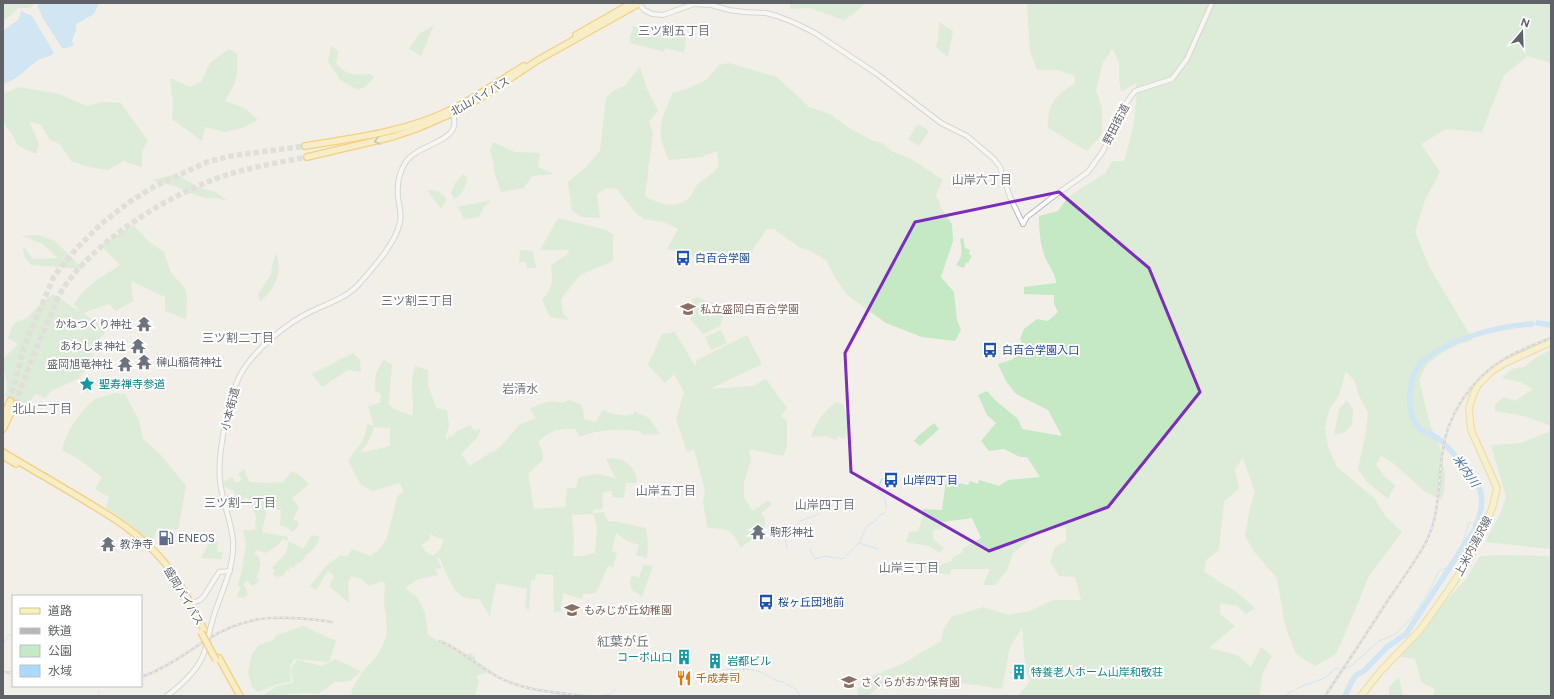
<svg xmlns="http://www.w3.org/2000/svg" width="1554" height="699" viewBox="0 0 1554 699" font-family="Figtree,'Noto Sans JP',sans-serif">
  <rect width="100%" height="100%" fill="#f1efe8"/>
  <g fill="#c5e8c5" fill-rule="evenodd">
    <polygon points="3,3 35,3 33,6 29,8 18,8 12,14 3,21"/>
    <polygon points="790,3 865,3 856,12 844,20 810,8 791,9"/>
    <path d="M1027,3H1551V63L1528,56L1504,75L1482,132L1446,129L1421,144L1440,172L1425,200L1415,232L1430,268L1473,340L1459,344L1442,353L1427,364L1419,380L1430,424L1440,448L1445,474L1444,492L1441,500L1423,490L1393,463L1381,456L1376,464L1384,476L1395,485L1388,499L1367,482L1358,469L1366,432L1368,412L1358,394L1355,381L1345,371L1343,382L1338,397L1329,410L1325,428L1328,447L1337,467L1374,498L1386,517L1402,532L1369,576L1353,615L1336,654L1315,666L1296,654L1285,625L1277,578L1255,553L1245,536L1250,507L1255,492L1243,458L1235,469L1239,489L1224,501L1219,550L1206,560L1204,571L1216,580L1235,591L1255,608L1246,614L1237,606L1220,603V614L1235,626L1209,648L1237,655L1251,667L1261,647L1272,656L1263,672L1259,696H1018L1030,681C1022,666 1025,645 1022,628L1010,647L1002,689L963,683L947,688L910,679L894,682L878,687L869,696H858L857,689L870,677L902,664L941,641L943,630L951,617L983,607L1008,615L1030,611L1053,600H1081L1075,577L1059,576L1050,561L1055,547L1066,541V527L1042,530L1013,553L1007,570L995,585H983L990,569H952L949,575L933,572L942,564L952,561V558L963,552L962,549L981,538L972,518L943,522L942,529L933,530V539L944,548L940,553L929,546L906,542L909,532L918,531L922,519L923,509L942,510L946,481L968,485L970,481L978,484L979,480L999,486L1008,480L1040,477L1027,457H1020L1004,449L989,451L981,441L996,423L987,415L978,395L987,391L995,400L1018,419L1022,429L1062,436L1048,410L1016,394L1006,381L998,364L1011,360L1026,351L1020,339L1024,329L1037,319L1048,321L1058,312L1054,304V295L1024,294V287L1056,283C1056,272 1047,265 1044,254C1040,242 1039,229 1039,216L1058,211L1068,197L1105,173L1112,161H1124C1132,135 1138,110 1136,83L1121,92L1119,79V63L1113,49L1103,62L1096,90L1102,108V134L1087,151L1048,128C1047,103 1056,96 1075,83V76L1058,70H1037L1030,51Z"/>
    <polygon points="939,22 953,31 948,57 935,46 938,42"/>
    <polygon points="434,25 421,56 409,49 419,34"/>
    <polygon points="650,25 686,37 684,53 665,48 664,52 630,43 630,37 633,26 648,31"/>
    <path d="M331,46L338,51L336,64C349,76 354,75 370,74L374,77L366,86L358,90L340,80L328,61Z"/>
    <path d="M229,49L237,54C238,78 237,81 225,101L246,109L258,120L242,128L224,132L205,127L202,141L172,119L173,102L170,78L190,87L201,82L210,63Z"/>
    <path d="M729,63L777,77L809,107L830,114L849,128L871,140L882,143L891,151L911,159L943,180L936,195L941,208L952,224L953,241L941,277L954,292L957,320L961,330L955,341L922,337L886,323L847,295L833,274L827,261L811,251L799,247L774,229H767L755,246L749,259C722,265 693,255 667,249L678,229L664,222L644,219L635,212L617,189L606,188L597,194L600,218L582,217L572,211L568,182L584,169L600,151L606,98L613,91L624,86L640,67L647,89L658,111L649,122L653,133L645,196C658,204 676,210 689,198C693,194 694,188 698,184C705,177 712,176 719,165L717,151L701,157L669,160C655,130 660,121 673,93L689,88L706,80L719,65Z"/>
    <polygon points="19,87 59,94 87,106 103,102 121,103 148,141 142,151 142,167 123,161 108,170 88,167 71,161 60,144 50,140 41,125 29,121 39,144 36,154 18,146 12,134 3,122 3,94"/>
    <polygon points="918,124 929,131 919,146 908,139"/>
    <polygon points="493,142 515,152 540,153 538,167 554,174 532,176 524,188 501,192 495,175 493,161 490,150"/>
    <polygon points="177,174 196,186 215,192 228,201 217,198 206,198 189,193 175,186 151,180"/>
    <path d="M463,174L468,178C465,187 463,194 454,199L451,193L455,183Z"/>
    <polygon points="427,190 438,191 447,199 441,209"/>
    <polygon points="491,200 484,207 479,217 464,219 458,207"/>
    <path d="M558,218L607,230L613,235V261L580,275L561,299L563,314L569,320L550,317L542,300C553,287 553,282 551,265L569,253L568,250H540Z"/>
    <path d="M133,225L149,242L164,252L171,273L185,288L187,300L186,319L165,311V297L131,281L133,301L116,311L109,304L83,313L99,324L105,333L90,349L95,361L78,379L51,391L45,398L36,394L25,406L5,396C10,381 3,374 3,359L18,344L8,338L12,327L16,322L27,318L40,304L53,294L80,312L74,304C85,286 102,277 120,265L101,245Z"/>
    <polygon points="39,235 55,241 83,269 31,265 24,256 23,246 33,259 58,258 43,244 22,236"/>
    <path d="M963,238L965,248L970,250L969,254L972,256L968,263L966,262L964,268L956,265C963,257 962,249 960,239Z"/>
    <polygon points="520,250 533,251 536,268 527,268 526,262 519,262"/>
    <path d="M276,253C283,273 275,289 260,302L258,294L271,275L272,266Z"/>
    <path d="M696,297L726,307L720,326L703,334C690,316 686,322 693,298L695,299Z"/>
    <polygon points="721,330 727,343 711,350 705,337"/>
    <path d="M675,332L695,366L697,360L747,335L762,364L710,389L753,386L766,379L787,408L781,416L787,421V447L783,456L749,449L751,461L744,482V498L753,511L768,500L772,504L761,513L765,519L764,534L753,539L741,547C737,542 733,531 726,530C721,528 713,529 707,527L703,502L705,491L694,449L687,452L676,419L684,392L674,374L665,383L648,365L662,334Z"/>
    <polygon points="1551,350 1551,429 1549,425 1524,416 1495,411 1495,404 1504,397 1515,401 1533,389 1521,382 1502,378 1512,369 1524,367 1537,357"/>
    <polygon points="353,353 360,360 361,372 348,370 322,387 312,374"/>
    <path d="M384,360L392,365L389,404L394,409L413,416L412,380L415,366L428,370V386L436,406L435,408L447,410L449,426L445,438L448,439L449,435L452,437L457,431L470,425L475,431L479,429L481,431L478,434L479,436L461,454L470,466L490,453L494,452L505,442L519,425L536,418L530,409C540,404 550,399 561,403L569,400L582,405L584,419L596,422L603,410C612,415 618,414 628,416V414L633,415L634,411L649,418L660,434L644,435L639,431C623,429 595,429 580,437L575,429C558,428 550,431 538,442L542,450L543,460L528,474L534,509L565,507L567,488H576L578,478C594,473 601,473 616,479L606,459C621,455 637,466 637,483H626L624,498L613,497L611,491L603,492L602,509L593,510V513L604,512L608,521C620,521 634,526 646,528L648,544L647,558L636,555L639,545L627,541L616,533L612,551L617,553L613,567L608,566L596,593L583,594L582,599L563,593L561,611L554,613L553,575L536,574L535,580H531L529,610L525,608L527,589L496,583L490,616L479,599C475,599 470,599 466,598C453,595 444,568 440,558L437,559L442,568L435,569L438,575L419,579L405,588L417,597L425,613L428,635L463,656L471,653L476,658L474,663L489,672L476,676L479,681L475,696H351L352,689L363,671L378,655L386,638L387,627L384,602L385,583L382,581L369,586L360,578L351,576L348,584L349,603L329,586L334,576L328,571L316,590L310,586L327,565L341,555L347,557L352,549L370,556C393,544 390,516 398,495L403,493V490L400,483L373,491L361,485L348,461C356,447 366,442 367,424L374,426L368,406L380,403L381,394L375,391C374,378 376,370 384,360ZM374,427L390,428V446L360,453C367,445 371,438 374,427ZM593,514L597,527L595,553L583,556H573L574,542L572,515ZM430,534L444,540L440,549L433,556L426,552L421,545L430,539Z"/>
    <path d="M114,393L125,394L139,420L143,439L160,454L186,486L178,530L157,528L152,545L136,529L106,508L109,497L95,489L102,477L80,460L62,450C66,433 81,408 96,399C101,396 109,396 114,393Z"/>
    <polygon points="1347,400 1353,409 1352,425 1345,432 1334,435 1339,409"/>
    <path d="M837,402L843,404L846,414L851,415L844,439L838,436L836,440L826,436L811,437C816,422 824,410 837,402Z"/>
    <polygon points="934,423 939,429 920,446 914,441 918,436"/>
    <polygon points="1551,431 1551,549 1485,542 1500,514 1506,497 1491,445 1521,443"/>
    <path d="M244,469L249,482L272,483L283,482L292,471L300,475L309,484L292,498L299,507L293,520L299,522L297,528L292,532L288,528L280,525L281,510L267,508L262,532L288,537L287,541L283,539L278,545L266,553L256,550L254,554L258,556C262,564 260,570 256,578L260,580L253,586L247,581L243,585L247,589L246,592L248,594L243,598L237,596L241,587L238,586L243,564L246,544L243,530H255L256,516L248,498L227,500L226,496L236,495L232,490L224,487L223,482L232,477L236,483L242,480L238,474Z"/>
    <polygon points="312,535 320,537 316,546 309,554 308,553 300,563 298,562 293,568 290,567 289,571 286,570 283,577 279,575 278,578 272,574 275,571 272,568 286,553 289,541 303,549"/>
    <polygon points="208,541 218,542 217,552 223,552 222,559 201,558 207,547"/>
    <polygon points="1504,555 1551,556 1551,696 1433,696 1435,689 1421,682 1415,659 1395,656 1466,579 1480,556"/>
    <polygon points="644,564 653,566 642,597 632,590 630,582 632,575 639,578"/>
    <polygon points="303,626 336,641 329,662 294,659 290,667 291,682 277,684 258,692 252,687 248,672 252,654 259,645 273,640 277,635"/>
    <polygon points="335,659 361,671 350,681 335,682 318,694 304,693 266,696 265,694 277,686 293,683 291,668 297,660 322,666"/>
    <polygon points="1399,677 1403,696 1389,696 1389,687"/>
  </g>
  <g fill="#aadaff">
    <polygon points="39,3 99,3 94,14 76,24 76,31 72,40 74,45 67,48 62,48 43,18 38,7"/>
    <path d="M21,11L32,16L54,53C50,57 45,57 40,59C25,68 22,78 3,84V31L19,19Z"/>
  </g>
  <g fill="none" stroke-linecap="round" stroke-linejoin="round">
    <g stroke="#aadaff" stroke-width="1">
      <polyline points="886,508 885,498 877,490 882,479 890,479 890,476"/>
      <polyline points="859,543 878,549"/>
      <polyline points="787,549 785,539 791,533 800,521 819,514"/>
      <path d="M810,550L815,559L826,556C832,558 836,557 843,559L859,543L867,526L874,522L879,515L883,514L886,511"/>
      <polyline points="3,643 9,635 13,635"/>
      <polyline points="719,665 721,659"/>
      <path d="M719,667L723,670C734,670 747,668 758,671C768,674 775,683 784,682"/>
      <polyline points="1340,669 1341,669"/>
      <polyline points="1343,670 1352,665 1379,641 1394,635 1400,630 1415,614 1432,586 1438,572 1440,570 1447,568 1462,544 1469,523 1474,524 1478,522"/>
      <polyline points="786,684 797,690 800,696"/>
      <path d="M1296,689C1308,682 1328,681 1335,668L1338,669"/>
      <polyline points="98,691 100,694"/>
      <polyline points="599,696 611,694 615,690"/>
      <polyline points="1285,696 1292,691"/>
    </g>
    <g stroke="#aadaff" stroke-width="5.5">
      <polyline points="1538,323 1551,325"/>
      <path d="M1345,696L1352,681L1356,675L1364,671L1387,647L1406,634L1475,529C1481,513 1486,497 1476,481C1464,467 1454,452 1440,440C1431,432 1422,435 1415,423C1409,413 1409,402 1410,391C1411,383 1413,373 1417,368C1439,340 1498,326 1532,324"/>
    </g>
    <g stroke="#ccccc8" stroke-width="5.5" stroke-dasharray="5.5 3" stroke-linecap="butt">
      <polyline points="10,401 24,347 54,276 77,248 101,224 128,203 155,186 207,162 231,156 305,146"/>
      <path d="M15,404C26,375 36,347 49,319C53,310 56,300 61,292C93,240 175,190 233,173C257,166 282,162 307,157"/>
    </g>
    <g stroke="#b5b8bc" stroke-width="6">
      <g id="tertiary">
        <polyline points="639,3 644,10 652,14 663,15 694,4 711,5 729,10 744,12 766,13 777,16 795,23 815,33 877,74 941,123 967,136 994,159 1000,167 1010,197 1023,224"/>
        <polyline points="1023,224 1027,217 1054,196 1088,172 1103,151 1122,109 1135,91 1172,79 1187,59 1212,3"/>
        <polyline points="188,605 200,600 204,596 219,572 230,571"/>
        <path d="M167,696C180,686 193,675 201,660C207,649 208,635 212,622C219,595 235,570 233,540C231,520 222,501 220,481C217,455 229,392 243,370C258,347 286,324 310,312C326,304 347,298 359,284C373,268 396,243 400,222C402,214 399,206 398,197C397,186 399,173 405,163C418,142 466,143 452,112"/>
      </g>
    </g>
    <g stroke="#f2c960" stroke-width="8">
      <polyline id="primary" points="1361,696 1379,673 1420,630 1450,588 1472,554 1492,509 1497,488 1471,430 1469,408 1474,393 1478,385 1492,371 1505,363 1551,342"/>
    </g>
    <g stroke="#f9ab00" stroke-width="8">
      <g id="trunk">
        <polyline points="576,35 632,3"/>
        <path d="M305,146C355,138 405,132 450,110C476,98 500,80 524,66"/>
        <polyline points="307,157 392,137 416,129 453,113 484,96 538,60 640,3"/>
        <polyline points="3,417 10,401"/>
        <polyline points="3,429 15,404"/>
        <path d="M3,452C29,468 56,483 82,499C111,516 142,535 164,562C181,583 192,606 204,630"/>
        <polyline points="3,456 16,464"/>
        <polyline points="219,658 240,696"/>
      </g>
    </g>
    <use href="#tertiary" stroke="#fff" stroke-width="4"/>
    <use href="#primary" stroke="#fff2af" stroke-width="5.5"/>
    <use href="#trunk" stroke="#feeaa1" stroke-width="5.5"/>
    <g stroke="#b6b7b8" stroke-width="2.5">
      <g id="rail">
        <path d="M440,641C461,650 478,666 498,677C524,691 555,692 584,696"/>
        <polyline points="3,672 13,673"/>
        <path d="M141,677C165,669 186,653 208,639C251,612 284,616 332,622"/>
        <path d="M1325,696C1347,663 1369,630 1390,597C1402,580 1415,562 1425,544C1440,516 1438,486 1442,455C1446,416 1471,379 1504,359C1519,350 1535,344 1551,338"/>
      </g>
    </g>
    <use href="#rail" stroke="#fff" stroke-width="1" stroke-dasharray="3" stroke-linecap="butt"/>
    <g stroke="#f9ab00" stroke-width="8" stroke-linecap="butt">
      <polyline id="trunk-bridge" points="201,632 216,660"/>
    </g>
    <use href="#trunk-bridge" stroke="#feeaa1" stroke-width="5.5"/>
  </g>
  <defs><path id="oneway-chevron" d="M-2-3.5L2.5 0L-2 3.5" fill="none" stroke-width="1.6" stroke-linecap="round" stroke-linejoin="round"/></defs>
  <use stroke="#97927c" href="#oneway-chevron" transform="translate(377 141) rotate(166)"/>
  <path d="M0 0H1554V699H0ZM1059,192L1149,268L1200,392L1108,507L989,551L851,472L845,353L915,222Z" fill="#f1efe8" fill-opacity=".55" fill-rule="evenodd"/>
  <path fill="none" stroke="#7b2cbf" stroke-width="3" stroke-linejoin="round" d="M1059,192L1149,268L1200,392L1108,507L989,551L851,472L845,353L915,222Z"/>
  <defs>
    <g id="bus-bare" transform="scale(1.2)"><path d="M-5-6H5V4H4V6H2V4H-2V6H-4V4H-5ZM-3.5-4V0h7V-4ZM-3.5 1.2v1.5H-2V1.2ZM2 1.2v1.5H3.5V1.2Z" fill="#1a4fb4" stroke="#fff" stroke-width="2.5" paint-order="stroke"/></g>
    <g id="school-bare" transform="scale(1.2)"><path d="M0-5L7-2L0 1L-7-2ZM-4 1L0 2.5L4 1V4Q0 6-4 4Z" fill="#8d6e63" stroke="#fff" stroke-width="2.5" paint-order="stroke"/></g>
    <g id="temple-bare" transform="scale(1.2)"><path d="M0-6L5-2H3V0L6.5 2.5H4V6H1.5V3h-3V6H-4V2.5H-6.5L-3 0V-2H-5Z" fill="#6b7280" stroke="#fff" stroke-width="2.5" paint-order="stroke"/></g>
    <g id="sight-bare" transform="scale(1.2)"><path d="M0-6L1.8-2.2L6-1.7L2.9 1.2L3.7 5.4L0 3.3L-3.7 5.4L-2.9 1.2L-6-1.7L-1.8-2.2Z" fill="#0f9aa8" stroke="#fff" stroke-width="2.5" paint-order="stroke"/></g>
    <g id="fuel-bare" transform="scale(1.2)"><path d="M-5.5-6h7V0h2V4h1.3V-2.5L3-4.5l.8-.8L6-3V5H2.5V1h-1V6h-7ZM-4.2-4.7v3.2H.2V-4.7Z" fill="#5c6f8a" stroke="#fff" stroke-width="2.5" paint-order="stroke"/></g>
    <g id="building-bare" transform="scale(1.2)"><path d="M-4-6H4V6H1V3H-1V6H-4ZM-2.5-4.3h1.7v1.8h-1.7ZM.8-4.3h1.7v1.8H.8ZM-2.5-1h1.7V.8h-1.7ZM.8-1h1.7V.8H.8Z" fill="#0f9aa8" stroke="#fff" stroke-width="2.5" paint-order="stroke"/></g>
    <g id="restaurant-bare" transform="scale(1.2)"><path d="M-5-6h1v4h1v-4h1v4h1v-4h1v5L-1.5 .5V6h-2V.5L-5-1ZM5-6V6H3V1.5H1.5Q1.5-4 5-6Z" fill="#e8710a" stroke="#fff" stroke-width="2.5" paint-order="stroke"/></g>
  </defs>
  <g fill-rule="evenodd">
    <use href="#bus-bare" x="683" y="258"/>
    <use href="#school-bare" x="688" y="309"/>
    <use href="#temple-bare" x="144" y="324"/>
    <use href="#temple-bare" x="138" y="346"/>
    <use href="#bus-bare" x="990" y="350"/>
    <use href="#temple-bare" x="144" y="362"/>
    <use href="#temple-bare" x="125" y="364"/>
    <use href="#sight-bare" x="87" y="384"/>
    <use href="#bus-bare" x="891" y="480"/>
    <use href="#temple-bare" x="758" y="532"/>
    <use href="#fuel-bare" x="166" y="538"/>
    <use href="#temple-bare" x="108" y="544"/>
    <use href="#bus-bare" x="766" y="602"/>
    <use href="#school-bare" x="572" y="610"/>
    <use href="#building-bare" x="684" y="657"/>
    <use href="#building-bare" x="715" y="661"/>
    <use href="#building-bare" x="1019" y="672"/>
    <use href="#restaurant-bare" x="684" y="678"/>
    <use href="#school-bare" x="849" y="682"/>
  </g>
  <g text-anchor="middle" stroke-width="4" stroke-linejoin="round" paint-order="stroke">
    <g font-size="11" fill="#5f6368" stroke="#fff">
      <text transform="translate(480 96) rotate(-30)" y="4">北山バイパス</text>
      <text transform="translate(1116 124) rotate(-63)" y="4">野田街道</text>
      <text transform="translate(230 409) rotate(-76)" y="4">小本街道</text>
      <text transform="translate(1473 546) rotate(-62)" y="4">上米内湯沢線</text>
      <text transform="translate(184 596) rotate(59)" y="4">盛岡バイパス</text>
    </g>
    <g font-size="11" fill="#164399" stroke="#fff" text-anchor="start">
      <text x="695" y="262">白百合学園</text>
      <text x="1002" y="354">白百合学園入口</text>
      <text x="903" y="484">山岸四丁目</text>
      <text x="778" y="606">桜ヶ丘団地前</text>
    </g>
    <g font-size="11" fill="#785e54" stroke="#fff" text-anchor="start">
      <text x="700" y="313">私立盛岡白百合学園</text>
      <text x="584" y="614">もみじが丘幼稚園</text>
      <text x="861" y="686">さくらがおか保育園</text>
    </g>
    <g font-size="11" fill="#5b616d" stroke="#fff" text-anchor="end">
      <text x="132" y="328">かねつくり神社</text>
      <text x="126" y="350">あわしま神社</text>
      <text x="156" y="366" text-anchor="start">榊山稲荷神社</text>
      <text x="113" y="368">盛岡旭竜神社</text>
      <text x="770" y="536" text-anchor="start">駒形神社</text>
      <text x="120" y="548" text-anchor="start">教浄寺</text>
    </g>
    <g font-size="11" fill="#0d838f" stroke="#fff" text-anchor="start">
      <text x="99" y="388">聖寿禅寺参道</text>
      <text x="672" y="661" text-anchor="end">コーポ山口</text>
      <text x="727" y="665">岩都ビル</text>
      <text x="1031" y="676">特養老人ホーム山岸和敬荘</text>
    </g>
    <g font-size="11" fill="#4e5e75" stroke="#fff" text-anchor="start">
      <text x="178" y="542">ENEOS</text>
    </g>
    <g font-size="11" fill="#c56008" stroke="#fff" text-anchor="start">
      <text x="696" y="682">千成寿司</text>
    </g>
    <g font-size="12" fill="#70757a" stroke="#fff">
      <text x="674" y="35">三ツ割五丁目</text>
      <text x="982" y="184">山岸六丁目</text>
      <text x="417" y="305">三ツ割三丁目</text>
      <text x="238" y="342">三ツ割二丁目</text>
      <text x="520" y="393">岩清水</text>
      <text x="42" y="413">北山二丁目</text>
      <text x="666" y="495">山岸五丁目</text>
      <text x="240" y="507">三ツ割一丁目</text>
      <text x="825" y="509">山岸四丁目</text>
      <text x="909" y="572">山岸三丁目</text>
    </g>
    <g font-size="12" font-style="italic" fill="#4174aa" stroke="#fff">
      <text transform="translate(1466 471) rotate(55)" y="4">米内川</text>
    </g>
    <g font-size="13" fill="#70757a" stroke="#fff">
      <text x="623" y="646">紅葉が丘</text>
    </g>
  </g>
  <rect width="1554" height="699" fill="none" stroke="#5f6368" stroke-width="8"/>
  <rect x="12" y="595" width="130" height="92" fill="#ffffff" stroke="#bfc1c3"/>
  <rect x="20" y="608" width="20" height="6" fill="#fff2af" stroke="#bfc1c3"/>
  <text x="48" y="615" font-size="12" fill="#5f6368">道路</text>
  <rect x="20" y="628" width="20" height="6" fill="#b6b7b8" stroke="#bfc1c3"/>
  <text x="48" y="635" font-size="12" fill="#5f6368">鉄道</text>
  <rect x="20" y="645" width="20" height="12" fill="#c5e8c5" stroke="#bfc1c3"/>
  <text x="48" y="655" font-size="12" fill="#5f6368">公園</text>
  <rect x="20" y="665" width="20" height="12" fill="#aadaff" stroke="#bfc1c3"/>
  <text x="48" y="675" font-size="12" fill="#5f6368">水域</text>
  <g transform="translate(1522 32) rotate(19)" stroke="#ffffff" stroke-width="3" paint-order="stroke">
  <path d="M0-3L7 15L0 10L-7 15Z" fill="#5f6368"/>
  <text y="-6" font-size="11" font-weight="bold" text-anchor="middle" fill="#5f6368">N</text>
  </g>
</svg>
